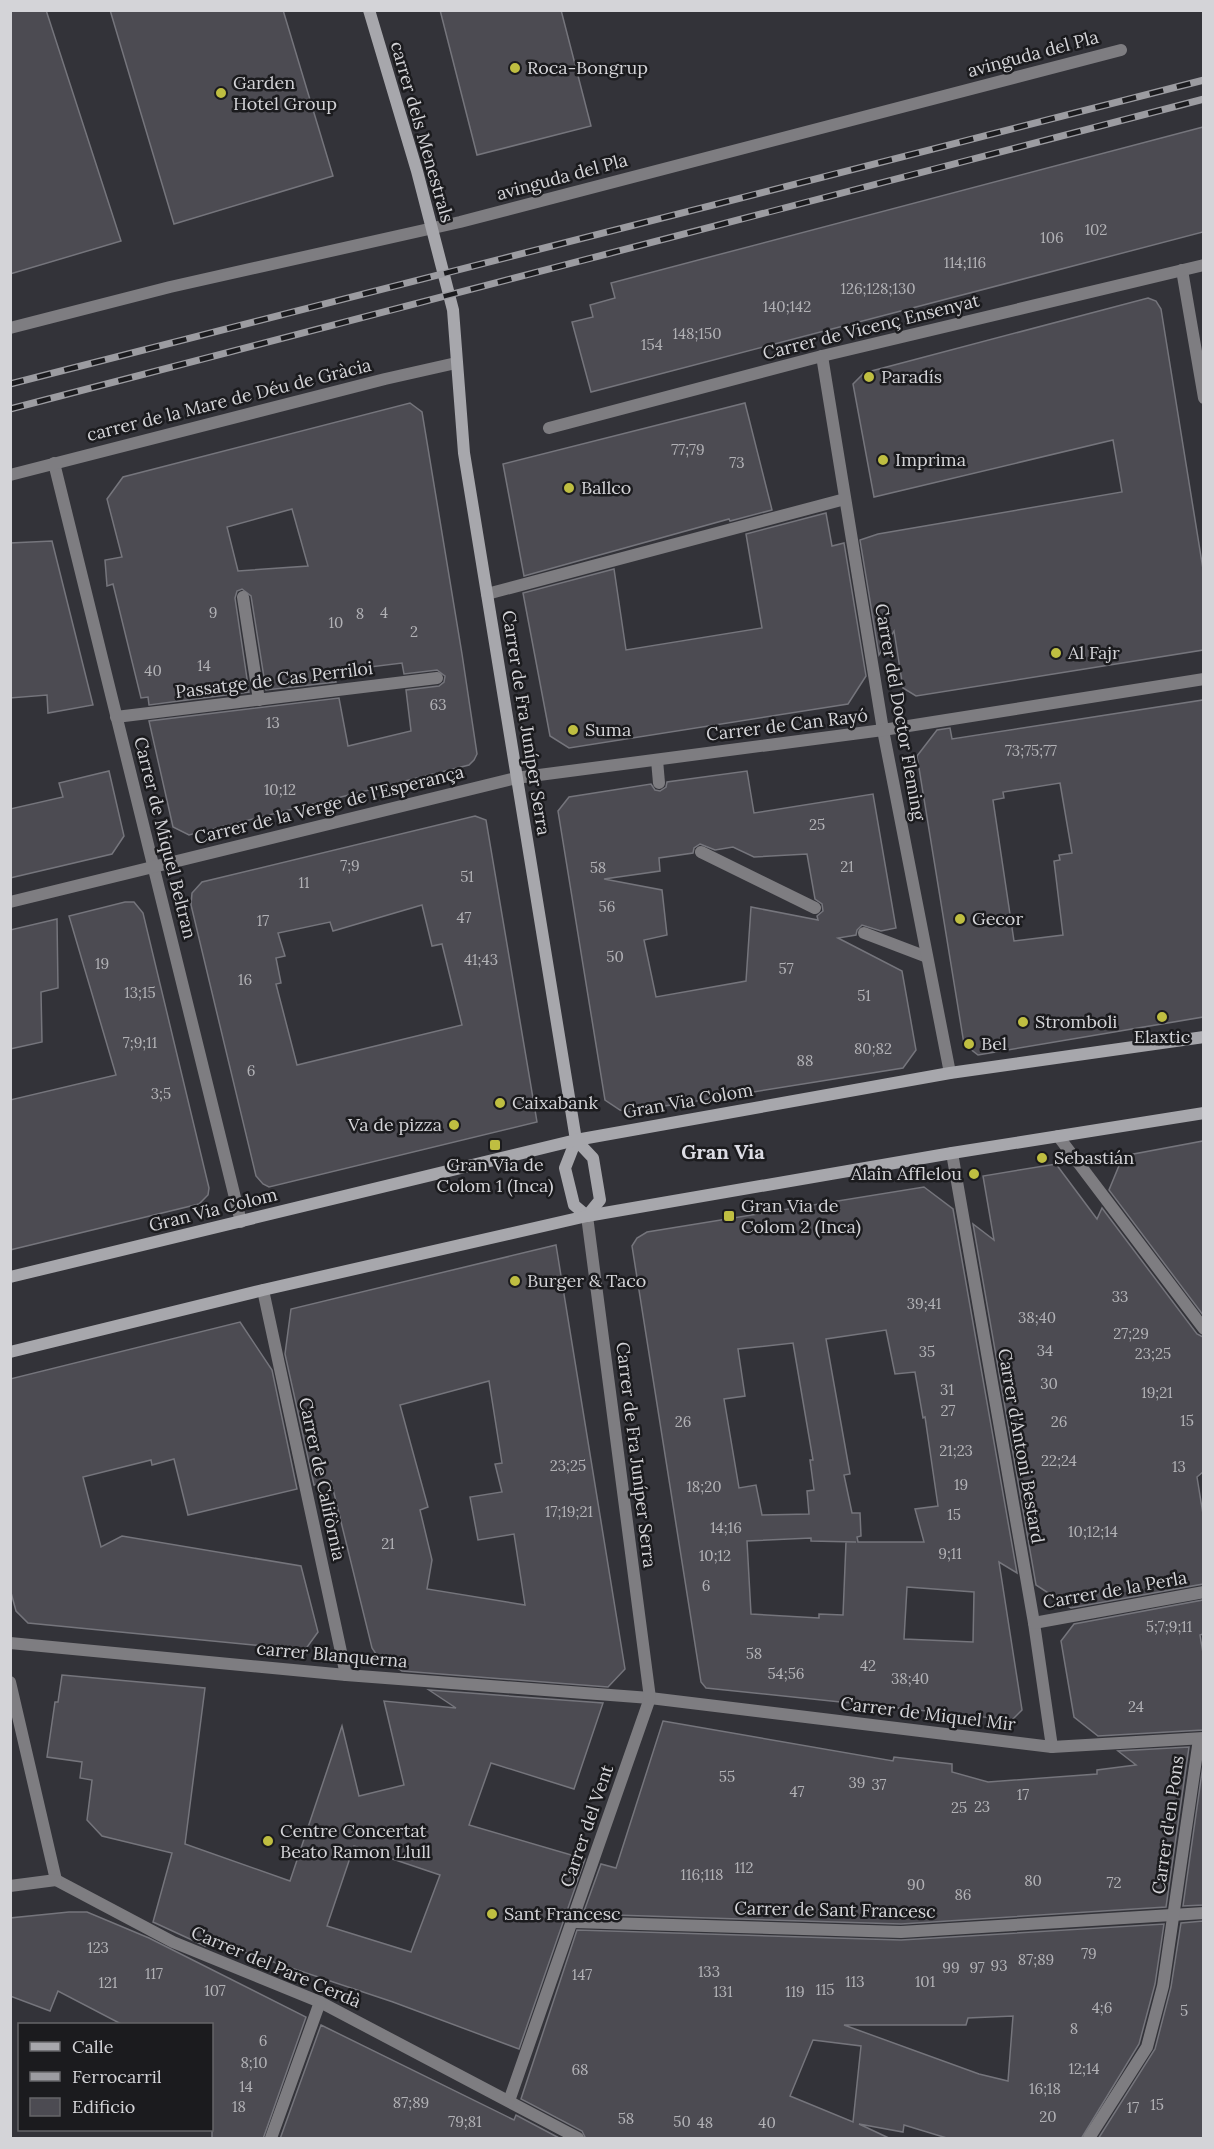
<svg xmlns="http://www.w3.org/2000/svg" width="1214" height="2149" viewBox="0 0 1214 2149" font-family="Lora,serif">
  <rect width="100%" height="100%" fill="#333339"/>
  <g fill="#4c4b52" stroke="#75757c" stroke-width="1.5" fill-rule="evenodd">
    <polygon points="10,10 46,10 121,241 10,274"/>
    <polygon points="110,10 283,10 333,176 174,224"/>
    <polygon points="440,10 561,10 591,126 477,155"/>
    <polygon points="1203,127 1203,232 591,392 572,322 593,317 590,305 615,298 611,283"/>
    <polygon points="1148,298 1156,301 1161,309 1203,569 1203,650 916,696 903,688 894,631 879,655 860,540 878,534 1122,492 1113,440 874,497 853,384 864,373"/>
    <path d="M410,403L422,412L462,654L477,754L474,760L469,765L189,835L173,827L149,721L339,698L348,746L411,731L406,690L439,686L444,682L445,676L437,670L404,674L402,663L337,671L334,672L336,682L266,690L251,596L242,589L237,591L235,598L249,692L149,705L148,697L141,698L113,584L107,586L105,560L122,557L107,499L123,477ZM292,509L308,566L238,571L227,527Z"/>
    <polygon points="745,403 772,510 730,521 729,519 524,576 503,464"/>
    <polygon points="826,513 832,546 844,543 866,676 848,704 569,748 550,736 523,593 614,569 626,650 762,628 746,534"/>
    <polygon points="52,541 93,705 48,713 47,695 10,698 10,543"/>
    <path d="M1203,700V1017L978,1055L964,1044L917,756L937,730L950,728L952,739ZM1060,783L1072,853L1059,855L1060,860L1054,861L1063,935L1014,941L993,800L1004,798L1003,792Z"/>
    <polygon points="109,771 124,836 112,854 10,878 10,809 63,797 59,783"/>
    <path d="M747,771L754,813L873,794L896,928L881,931L862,925L857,930L856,935L838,938L902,971L916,1050L903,1068L627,1112L620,1110L605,1100L558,811L569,797L651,784L655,790L660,791L666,787L667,782ZM700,844L715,850L733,847L754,857L807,854L815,899L822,904L823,911L817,916L818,920L751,907L746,981L656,997L644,940L667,935L662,890L604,879L660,871L659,858L693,853L694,848Z"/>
    <path d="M475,816L486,820L537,1122L269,1187L263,1184L256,1176L191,905L192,893L202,882ZM422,905L432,946L442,944L462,1025L297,1065L276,984L281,983L276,958L285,956L278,933L330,922L333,931Z"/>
    <polygon points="125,902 134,902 143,913 209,1188 208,1195 199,1204 10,1250 10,1100 116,1075 69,916"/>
    <polygon points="57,919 58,988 41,992 42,1042 10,1049 10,930"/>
    <polygon points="1203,1141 1203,1315 1109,1190 1123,1156"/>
    <polygon points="1056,1164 1097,1219 1102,1208 1197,1334 1203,1337 1203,1472 1197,1477 1203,1514 1203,1584 1071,1608 1036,1585 973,1224 994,1240 983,1176"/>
    <path d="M924,1187L953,1209L1017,1573L999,1562L1022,1710L1012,1720L706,1688L701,1682L632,1246L637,1238L647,1232ZM886,1330L895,1374L915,1372L923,1418L925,1417L938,1506L915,1509L924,1542H858L857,1537L861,1536L860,1513H852L844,1475L850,1474L826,1339ZM793,1343L813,1460H810L814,1490L807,1491L809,1514L762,1515L756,1485L739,1488L724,1399L745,1396L738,1349ZM811,1538V1541L856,1542H846L843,1615L819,1614V1618L751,1614L747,1541ZM907,1587L974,1592L973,1642L904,1639Z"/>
    <path d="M556,1245L625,1669L608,1687L402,1671L376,1654L372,1648L331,1481L314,1485L285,1354L291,1309ZM489,1381L502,1463L495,1464L502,1492L470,1497L478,1540L514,1534L525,1605L427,1589L432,1560L420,1510L428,1507L400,1405Z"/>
    <polygon points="240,1322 272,1370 297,1489 188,1515 174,1459 152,1465 151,1460 83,1477 101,1547 122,1536 301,1566 318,1632 305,1650 28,1623 16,1611 10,1589 10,1379"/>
    <polygon points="1203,1600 1203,1634 1200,1635 1203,1653 1203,1730 1098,1736 1074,1717 1061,1641 1074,1624"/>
    <path d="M62,1675L205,1688L185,1844L290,1881L342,1726L359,1796L404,1785L384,1701L456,1708L429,1690L603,1703L574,1789L491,1763L469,1825L585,1859L519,2049L393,2002L208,1940L205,1946L153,1922L172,1853L102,1836L87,1820L92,1780L80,1778L82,1762L47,1757L55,1702H58ZM354,1846L440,1875L411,1952L327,1926Z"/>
    <polygon points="663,1721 893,1761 894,1757 952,1764 952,1772 988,1782 1097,1774 1097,1770 1136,1765 1118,1751 1189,1747 1166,1907 901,1924 583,1914 601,1864 616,1868"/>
    <polygon points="1203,1765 1203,1905 1183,1906"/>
    <polygon points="69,1912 87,1912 149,1938 306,2017 263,2139 212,2139 212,2025 123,2025 58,1991 50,2011 10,1996 10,1918"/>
    <polygon points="1203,1921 1203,2139 1098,2139 1155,2049 1171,1987 1181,1923"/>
    <path d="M1164,1924L1155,1984L1139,2044L1081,2139H950L904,2125L903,2132L859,2124L891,2139H586L582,2131L521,2099L577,1930L901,1940ZM1013,2016L1008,2081L979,2074L844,2025H966L968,2018ZM813,2040L861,2046L853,2122L790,2096Z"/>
    <polygon points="321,2025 514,2120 516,2115 561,2139 280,2139"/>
  </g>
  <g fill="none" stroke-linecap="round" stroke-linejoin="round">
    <g stroke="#7e7d81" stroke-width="12">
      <polyline points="487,594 845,499"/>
      <polyline points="243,597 259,700"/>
      <polyline points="657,760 659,783"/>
      <polyline points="701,852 815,908"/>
      <polyline points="864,933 927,957"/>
    </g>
    <g stroke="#7e7d81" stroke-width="12">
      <polyline points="1182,270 1204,398"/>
      <polyline points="10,328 170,287 460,222 1121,50"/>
      <polyline points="822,356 883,730 950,1073"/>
      <polyline points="549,428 822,356 1204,265"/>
      <polyline points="54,463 241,1222"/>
      <polyline points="10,475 385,379 456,363"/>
      <polyline points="116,717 437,678"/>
      <polyline points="10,902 516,778 883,730 1204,679"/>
      <polyline points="1058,1136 1204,1329"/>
      <polyline points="952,1153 1034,1623 1052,1747"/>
      <polyline points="263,1290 346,1675"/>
      <polyline points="1034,1623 1204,1592"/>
      <polyline points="10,1643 346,1675 650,1698 1052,1747 1204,1738"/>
      <polyline points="10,1682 56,1880"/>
      <polyline points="56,1880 173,1942 320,2002 578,2138"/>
      <polyline points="10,1886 56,1880"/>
      <polyline points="573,1922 901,1932 1204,1913"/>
      <polyline points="509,2101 650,1698 587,1216"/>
      <polyline points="271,2138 320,2002"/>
      <polyline points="1089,2138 1147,2047 1163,1986 1199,1739"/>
    </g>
    <g stroke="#a7a7ac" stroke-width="12">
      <polyline points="369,10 417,171 453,310 464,453 576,1140 565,1168 574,1205 587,1216 600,1200 593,1158 576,1140"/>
      <polyline points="10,1277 576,1140 950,1073 1204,1037"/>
      <polyline points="10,1352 263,1290 587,1216 952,1153 1204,1113"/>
    </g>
    <g stroke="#9c9ca1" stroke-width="7">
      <g id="rail">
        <polyline points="10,384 1204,80"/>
        <polyline points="10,409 1204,99"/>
      </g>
    </g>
    <use href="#rail" stroke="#1b1b1e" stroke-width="4.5" stroke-dasharray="14" stroke-linecap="butt"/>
  </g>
  <g fill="#bfbe41" stroke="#1b1b1e" stroke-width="2">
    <circle cx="515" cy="68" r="6"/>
    <circle cx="221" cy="93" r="6"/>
    <circle cx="869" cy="377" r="6"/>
    <circle cx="883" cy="460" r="6"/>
    <circle cx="569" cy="488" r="6"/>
    <circle cx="1056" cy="653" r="6"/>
    <circle cx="573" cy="730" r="6"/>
    <circle cx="960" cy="919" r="6"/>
    <circle cx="1162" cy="1017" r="6"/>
    <circle cx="1023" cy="1022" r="6"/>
    <circle cx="969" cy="1044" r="6"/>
    <circle cx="500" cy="1103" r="6"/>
    <circle cx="454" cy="1125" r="6"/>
    <rect x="489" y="1139" width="12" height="12" rx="3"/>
    <circle cx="1042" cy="1158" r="6"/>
    <circle cx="974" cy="1174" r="6"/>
    <rect x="723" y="1210" width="12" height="12" rx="3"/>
    <circle cx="515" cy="1281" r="6"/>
    <circle cx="268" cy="1841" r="6"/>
    <circle cx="492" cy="1914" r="6"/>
  </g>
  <g text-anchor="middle" stroke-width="5" stroke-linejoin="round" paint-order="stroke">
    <g font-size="15" fill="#b2b2b6">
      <text x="1096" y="235">102</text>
      <text x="1052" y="243">106</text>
      <text x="965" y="268">114;116</text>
      <text x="878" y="294">126;128;130</text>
      <text x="787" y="312">140;142</text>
      <text x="697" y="339">148;150</text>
      <text x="652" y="350">154</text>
      <text x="688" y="455">77;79</text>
      <text x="737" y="468">73</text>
      <text x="213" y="618">9</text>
      <text x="384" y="618">4</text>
      <text x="360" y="619">8</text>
      <text x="336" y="628">10</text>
      <text x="414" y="637">2</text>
      <text x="204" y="671">14</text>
      <text x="153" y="676">40</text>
      <text x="438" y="710">63</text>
      <text x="273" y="728">13</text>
      <text x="1031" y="756">73;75;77</text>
      <text x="280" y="795">10;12</text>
      <text x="817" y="830">25</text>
      <text x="350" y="871">7;9</text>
      <text x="847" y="872">21</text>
      <text x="598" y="873">58</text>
      <text x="467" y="882">51</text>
      <text x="304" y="888">11</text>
      <text x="607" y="912">56</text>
      <text x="464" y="923">47</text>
      <text x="263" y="926">17</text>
      <text x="615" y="962">50</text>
      <text x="481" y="965">41;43</text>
      <text x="102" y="969">19</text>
      <text x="786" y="974">57</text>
      <text x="245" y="985">16</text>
      <text x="140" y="998">13;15</text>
      <text x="864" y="1001">51</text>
      <text x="140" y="1048">7;9;11</text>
      <text x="873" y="1054">80;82</text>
      <text x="805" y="1066">88</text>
      <text x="251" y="1076">6</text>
      <text x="161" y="1099">3;5</text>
      <text x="1120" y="1302">33</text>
      <text x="924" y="1309">39;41</text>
      <text x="1037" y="1323">38;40</text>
      <text x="1131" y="1339">27;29</text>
      <text x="1045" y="1356">34</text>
      <text x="927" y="1357">35</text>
      <text x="1153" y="1359">23;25</text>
      <text x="1049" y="1389">30</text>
      <text x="947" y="1395">31</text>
      <text x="1157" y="1398">19;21</text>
      <text x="948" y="1416">27</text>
      <text x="1187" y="1426">15</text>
      <text x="683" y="1427">26</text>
      <text x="1059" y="1427">26</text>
      <text x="956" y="1456">21;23</text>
      <text x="1059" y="1466">22;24</text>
      <text x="568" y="1471">23;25</text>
      <text x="1179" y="1472">13</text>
      <text x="961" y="1490">19</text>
      <text x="704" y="1492">18;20</text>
      <text x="569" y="1517">17;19;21</text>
      <text x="954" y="1520">15</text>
      <text x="726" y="1533">14;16</text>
      <text x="1093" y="1537">10;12;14</text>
      <text x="388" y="1549">21</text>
      <text x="950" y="1559">9;11</text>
      <text x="715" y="1561">10;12</text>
      <text x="706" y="1591">6</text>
      <text x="1169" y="1632">5;7;9;11</text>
      <text x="754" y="1659">58</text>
      <text x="868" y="1671">42</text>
      <text x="786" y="1679">54;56</text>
      <text x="910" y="1684">38;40</text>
      <text x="1136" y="1712">24</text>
      <text x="727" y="1782">55</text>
      <text x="857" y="1788">39</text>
      <text x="879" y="1790">37</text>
      <text x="797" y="1797">47</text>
      <text x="1023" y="1800">17</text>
      <text x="982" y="1812">23</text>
      <text x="959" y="1813">25</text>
      <text x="744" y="1873">112</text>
      <text x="702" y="1880">116;118</text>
      <text x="1033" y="1886">80</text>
      <text x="1114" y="1888">72</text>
      <text x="916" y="1890">90</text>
      <text x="963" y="1900">86</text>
      <text x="98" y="1953">123</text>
      <text x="1089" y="1959">79</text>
      <text x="1036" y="1965">87;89</text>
      <text x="999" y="1971">93</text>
      <text x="951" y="1973">99</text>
      <text x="977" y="1973">97</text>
      <text x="709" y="1977">133</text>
      <text x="154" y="1979">117</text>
      <text x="582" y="1980">147</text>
      <text x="855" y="1987">113</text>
      <text x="925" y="1987">101</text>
      <text x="108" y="1988">121</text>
      <text x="825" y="1995">115</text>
      <text x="215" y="1996">107</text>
      <text x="723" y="1997">131</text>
      <text x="795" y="1997">119</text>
      <text x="1102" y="2013">4;6</text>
      <text x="1184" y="2016">5</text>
      <text x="1074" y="2034">8</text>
      <text x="263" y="2046">6</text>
      <text x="254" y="2068">8;10</text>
      <text x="1084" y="2074">12;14</text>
      <text x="580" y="2075">68</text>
      <text x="246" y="2092">14</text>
      <text x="1045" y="2094">16;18</text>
      <text x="411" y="2108">87;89</text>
      <text x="1157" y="2110">15</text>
      <text x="239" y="2112">18</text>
      <text x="1133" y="2113">17</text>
      <text x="1048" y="2122">20</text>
      <text x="626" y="2124">58</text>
      <text x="465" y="2127">79;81</text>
      <text x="682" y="2127">50</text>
      <text x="705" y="2128">48</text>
      <text x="767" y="2128">40</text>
    </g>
    <g font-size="18" fill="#d4d4d8" stroke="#1b1b1e">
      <text transform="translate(1033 54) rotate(-15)" y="6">avinguda del Pla</text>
      <text transform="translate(422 132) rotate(74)" y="6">carrer dels Menestrals</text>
      <text transform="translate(562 177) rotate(-15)" y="6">avinguda del Pla</text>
      <text transform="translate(871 327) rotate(-14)" y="6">Carrer de Vicenç Ensenyat</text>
      <text transform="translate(229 400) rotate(-14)" y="6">carrer de la Mare de Déu de Gràcia</text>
      <text transform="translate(274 680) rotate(-7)" y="6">Passatge de Cas Perriloi</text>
      <text transform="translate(900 712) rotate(80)" y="6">Carrer del Doctor Fleming</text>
      <text transform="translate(526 723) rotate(81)" y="6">Carrer de Fra Juníper Serra</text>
      <text transform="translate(787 725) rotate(-7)" y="6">Carrer de Can Rayó</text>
      <text transform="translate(329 805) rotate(-14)" y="6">Carrer de la Verge de l'Esperança</text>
      <text transform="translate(165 838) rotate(76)" y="6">Carrer de Miquel Beltran</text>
      <text transform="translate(688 1101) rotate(-10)" y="6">Gran Via Colom</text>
      <text transform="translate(213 1210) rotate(-14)" y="6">Gran Via Colom</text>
      <text transform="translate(1021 1446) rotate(80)" y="6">Carrer d'Antoni Bestard</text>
      <text transform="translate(636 1455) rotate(83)" y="6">Carrer de Fra Juníper Serra</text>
      <text transform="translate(322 1479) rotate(78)" y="6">Carrer de Califòrnia</text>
      <text transform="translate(1115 1590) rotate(-10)" y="6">Carrer de la Perla</text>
      <text transform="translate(332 1655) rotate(5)" y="6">carrer Blanquerna</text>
      <text transform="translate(928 1714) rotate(7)" y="6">Carrer de Miquel Mir</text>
      <text transform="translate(1168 1825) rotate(-82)" y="6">Carrer d'en Pons</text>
      <text transform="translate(587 1826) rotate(-71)" y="6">Carrer del Vent</text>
      <text transform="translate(835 1910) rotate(1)" y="6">Carrer de Sant Francesc</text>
      <text transform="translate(276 1967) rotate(23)" y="6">Carrer del Pare Cerdà</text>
    </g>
    <g font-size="18" fill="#d4d4d8" stroke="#1b1b1e" text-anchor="start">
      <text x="527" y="74">Roca-Bongrup</text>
      <text x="233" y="89">Garden<tspan x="233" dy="21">Hotel Group</tspan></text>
      <text x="881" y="383">Paradís</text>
      <text x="895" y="466">Imprima</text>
      <text x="581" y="494">Ballco</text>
      <text x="1068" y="659">Al Fajr</text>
      <text x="585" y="736">Suma</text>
      <text x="972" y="925">Gecor</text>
      <text x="1035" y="1028">Stromboli</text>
      <text x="1162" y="1043" text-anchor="middle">Elaxtic</text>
      <text x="981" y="1050">Bel</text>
      <text x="512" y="1109">Caixabank</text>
      <text x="442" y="1131" text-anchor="end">Va de pizza</text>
      <text x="1054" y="1164">Sebastián</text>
      <text x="495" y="1171" text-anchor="middle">Gran Via de<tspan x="495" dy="21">Colom 1 (Inca)</tspan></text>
      <text x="962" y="1180" text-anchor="end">Alain Afflelou</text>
      <text x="741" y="1212">Gran Via de<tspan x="741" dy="21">Colom 2 (Inca)</tspan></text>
      <text x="527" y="1287">Burger &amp; Taco</text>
      <text x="280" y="1837">Centre Concertat<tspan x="280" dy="21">Beato Ramon Llull</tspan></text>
      <text x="504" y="1920">Sant Francesc</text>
    </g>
    <g font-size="20" font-weight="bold" fill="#dcdce4" stroke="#1b1b1e">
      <text x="723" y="1159">Gran Via</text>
    </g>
  </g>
  <rect width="1214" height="2149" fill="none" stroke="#d4d4d8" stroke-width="24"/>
  <rect x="18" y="2023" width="195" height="108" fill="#1b1b1e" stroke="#656568" stroke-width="1.5"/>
  <rect x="30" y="2042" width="30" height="9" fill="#a7a7ac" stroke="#656568" stroke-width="1.5"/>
  <text x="72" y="2053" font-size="18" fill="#d4d4d8">Calle</text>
  <rect x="30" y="2072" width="30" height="9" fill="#9c9ca1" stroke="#656568" stroke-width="1.5"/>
  <text x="72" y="2083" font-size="18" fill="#d4d4d8">Ferrocarril</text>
  <rect x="30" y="2098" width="30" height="18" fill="#4c4b52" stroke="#656568" stroke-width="1.5"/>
  <text x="72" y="2113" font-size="18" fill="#d4d4d8">Edificio</text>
</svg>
